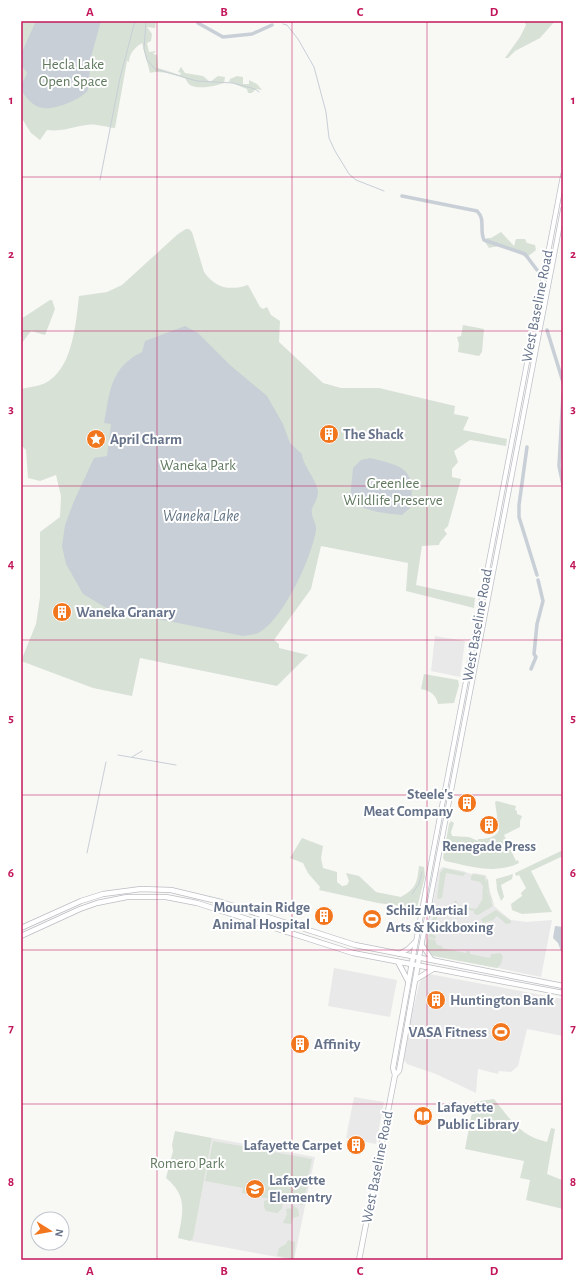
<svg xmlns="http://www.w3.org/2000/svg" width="584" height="1281" viewBox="0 0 584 1281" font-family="'Alegreya Sans',sans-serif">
  <rect width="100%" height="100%" fill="#f8f8f5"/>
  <g fill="#e9e9e9">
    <polygon points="435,636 465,641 460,677 431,671"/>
    <polygon points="442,867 463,871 471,874 473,873 486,875 494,906 511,920 527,922 552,920 541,977 430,954 426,945 438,872"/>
    <polygon points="334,968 397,980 390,1017 328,1006"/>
    <polygon points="429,974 563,999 563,1036 527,1029 518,1066 511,1072 499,1071 498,1074 478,1069 476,1093 436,1074 407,1064 404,1060 406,1041 419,984 422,977"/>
    <polygon points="354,1097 384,1102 376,1144 346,1138"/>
    <polygon points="212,1138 315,1157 294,1260 190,1241 193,1239"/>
  </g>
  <g fill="#d8e1d6">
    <path d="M21,21H156L155,28L147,27L152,34L151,41L147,43L149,52L156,51L153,54L157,55L158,68L180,75L181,73L178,72L181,67L185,73L203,76L210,82L218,76L225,77L224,83C215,86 198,90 190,85C187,83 187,79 184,78C175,74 158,70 150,73L142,43C135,47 129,54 129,62L127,61L115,128C106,127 94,123 86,125C72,127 62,132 47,130L40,140L31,133L21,117Z"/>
    <polygon points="524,21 555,21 540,38 515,51 508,58 505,58 520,37 526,25"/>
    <polygon points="237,76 243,77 243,84 249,84 249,80 257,84 262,90 256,89 252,93 248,93 247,89 229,82 230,79"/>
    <path d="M186,229H189L192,232L204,272C215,288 229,291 248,285L260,307L263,309L267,307L271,315L280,321L279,342L323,383L341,388H379L455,406L454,414L469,417L463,430L507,439L506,446L470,440L454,451L458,462L452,469V477L461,479L448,526L444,530L447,534L440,542L439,545L422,546L416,585L475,598L474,608L406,591L408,563L321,546L311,589L274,640L279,644V648L308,655L277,686L140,658L132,696L93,688L21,661L36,624L40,597V532L60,517L61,496L56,475L40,481L28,478L26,450L21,445V389C30,387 43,386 50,380C73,364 76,322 79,296L107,292L122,285L178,234Z"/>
    <path d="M501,232L514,246L516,239H525L527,243L535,245L536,250L526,258C514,247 504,244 489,248L485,242L487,238H491Z"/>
    <polygon points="50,300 52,300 55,309 45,335 31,331 21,344 21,319"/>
    <polygon points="463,325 484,329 482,352 479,356 458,352 459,344 457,337 461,336"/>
    <path d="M424,674L458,680L459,685L454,703L438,704C436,694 430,691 421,689Z"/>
    <path d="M497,801L516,806L515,810L517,811V814L522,816L520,821V827L504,835L516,861L518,860L519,863C495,875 470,866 445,861L443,858L449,824L451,821L454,823L451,832L452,836L469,837L478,841V839C486,839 496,838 499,830L495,802Z"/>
    <path d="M302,838L323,846L321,858L323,868L337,872V882L342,886L347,885L349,881L346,873L359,876L376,892L401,897C417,888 417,882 419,866L424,867L425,876L417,908L378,903L319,890L320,887L308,873L303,863L290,858Z"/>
    <polygon points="563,850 563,856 531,871 552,912 522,914 512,910 511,904 522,896 521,893 526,888 519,875 516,876 515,873"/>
    <polygon points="444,868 466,873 463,876 446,873 442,898 437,899 440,873"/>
    <polygon points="474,874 485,876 486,882 488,878 489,892 494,905 489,897 486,885 488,895 493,906 478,915 474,914 474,911 458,908 456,910 453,904 456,900 458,905 475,909 478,907 482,900 483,886 480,882 471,880 471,876"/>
    <polygon points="513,874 512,879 501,885 504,897 501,901 497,890 496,879"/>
    <polygon points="436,905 441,907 442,910 438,911 434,935 436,936 435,939 428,937"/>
    <polygon points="496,910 511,921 511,923 506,924 497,916 493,920 483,923 481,919"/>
    <polygon points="428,938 435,940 437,945 442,946 442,948 466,953 467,951 470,951 470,954 490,958 491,954 500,953 503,956 501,964 497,968 433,956 428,952 426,946"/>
    <path d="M494,1099C511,1120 520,1136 547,1142L551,1128L555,1129L547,1174L562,1180L563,1209L526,1200L530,1180L520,1178L524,1161L465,1149L474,1102Z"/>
    <path d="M175,1131L212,1138L193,1239L190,1241L178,1238C183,1213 188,1196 166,1178L173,1151L172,1145Z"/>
    <polygon points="213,1141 312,1159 303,1205 283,1201 282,1209 277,1213 266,1211 264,1207 264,1201 270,1199 242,1193 243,1188 205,1181"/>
    <polygon points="291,1205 294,1206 298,1209 299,1216 293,1218 291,1224 283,1223 287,1214 286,1209 292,1208"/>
    <polygon points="288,1240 295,1242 294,1259 277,1256 279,1248 286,1244"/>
  </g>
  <g fill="#c8cfd6">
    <path d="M36,21H101L91,57L88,90C81,100 54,110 43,108C36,107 31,103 27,98C24,95 22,91 21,87C21,82 26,78 27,73L21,64V54Z"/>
    <path d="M185,326L198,333L230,365L267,396L283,424L290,443L302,454C302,464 318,482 318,492C318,498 314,504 312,509C310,516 317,523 316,530C312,557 283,621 258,633C254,635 247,635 243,636L108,609L83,594L66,564L62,546L65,525L74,501L94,458L107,456L111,424L104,423C110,391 110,368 142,352L145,341Z"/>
    <path d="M370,458C406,467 416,469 410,508L402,515C384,513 364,512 350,499L353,468L361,460Z"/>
    <polygon points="555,926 563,927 563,956 558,943 553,938"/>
  </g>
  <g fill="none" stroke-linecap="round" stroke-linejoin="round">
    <g stroke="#c8cfd6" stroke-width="1">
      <polyline points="146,21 144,49 147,60 155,69 197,81 233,83 255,89 259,92"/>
      <polyline points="283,24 287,25 298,39 314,67 326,112 329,138 335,151 349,174 356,180 384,191"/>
      <polyline points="100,180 120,78 135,21"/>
      <polyline points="118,755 176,765"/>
      <polyline points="132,757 142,751"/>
      <polyline points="87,853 106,762"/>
      <polyline points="412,894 419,884 422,872"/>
    </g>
    <g stroke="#c8cfd6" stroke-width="3.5">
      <polyline points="198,21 198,23 223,37 252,34 272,25"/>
      <path d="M402,196L477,211C486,220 479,229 484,240L525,254L537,270"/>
      <polyline points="547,330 563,382"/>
      <polyline points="563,394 559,466 563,485"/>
      <polyline points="527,447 519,505 519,517 537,575"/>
      <polyline points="531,669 536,657 534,654 537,624 543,601 538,580"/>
    </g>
    <g stroke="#bcc0c6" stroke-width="5.5">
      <g id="secondary">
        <polyline points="422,945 432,960"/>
        <polyline points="399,954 408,949 416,941"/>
        <polyline points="413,957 563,175"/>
        <polyline points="419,958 563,209"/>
      </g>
    </g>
    <g stroke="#bbbec3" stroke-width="6">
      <g id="primary">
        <polyline points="21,928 81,901 103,894 141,889 171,890 221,902 355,945 563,986"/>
        <polyline points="21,936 80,909 97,903 127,897 166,897 197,903 353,953 563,993"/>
        <polyline points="398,962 408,981"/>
        <polyline points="415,980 433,969"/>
        <polyline points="395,1075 393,1068 413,957"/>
        <polyline points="359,1260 395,1075 399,1071 419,958"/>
      </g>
    </g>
    <use href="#secondary" stroke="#fff" stroke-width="4"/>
    <use href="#primary" stroke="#fff" stroke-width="4.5"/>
  </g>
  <path fill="none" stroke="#c2185b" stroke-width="1" stroke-opacity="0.55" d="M157,21V1260M292,21V1260M427,21V1260M21,177H563M21,331H563M21,486H563M21,640H563M21,795H563M21,950H563M21,1104H563"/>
  <defs>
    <g id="building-disc" transform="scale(1)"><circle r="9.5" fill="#f1761d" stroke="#fff"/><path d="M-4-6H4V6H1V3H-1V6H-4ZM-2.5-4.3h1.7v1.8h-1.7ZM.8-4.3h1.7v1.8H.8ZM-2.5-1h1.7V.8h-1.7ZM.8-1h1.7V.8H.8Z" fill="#fff"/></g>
    <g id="sight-disc" transform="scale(1)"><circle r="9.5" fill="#f1761d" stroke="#fff"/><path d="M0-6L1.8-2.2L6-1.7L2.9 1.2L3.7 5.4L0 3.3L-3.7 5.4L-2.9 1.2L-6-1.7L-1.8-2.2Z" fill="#fff"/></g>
    <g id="stadium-disc" transform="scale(1)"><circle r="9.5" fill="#f1761d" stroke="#fff"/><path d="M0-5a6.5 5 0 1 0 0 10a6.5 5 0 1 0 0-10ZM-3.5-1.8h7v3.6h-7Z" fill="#fff"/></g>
    <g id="library-disc" transform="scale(1)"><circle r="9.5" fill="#f1761d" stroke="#fff"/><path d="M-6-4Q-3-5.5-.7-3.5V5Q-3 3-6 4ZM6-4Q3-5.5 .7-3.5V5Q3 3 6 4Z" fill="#fff"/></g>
    <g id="school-disc" transform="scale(1)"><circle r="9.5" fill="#f1761d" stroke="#fff"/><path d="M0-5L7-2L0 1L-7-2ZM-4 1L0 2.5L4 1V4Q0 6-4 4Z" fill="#fff"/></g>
  </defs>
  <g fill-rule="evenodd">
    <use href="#building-disc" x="329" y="434"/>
    <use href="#sight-disc" x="96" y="439"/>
    <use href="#building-disc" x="62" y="612"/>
    <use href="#building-disc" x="467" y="803"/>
    <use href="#building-disc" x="489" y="825"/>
    <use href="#building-disc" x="324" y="916"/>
    <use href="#stadium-disc" x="372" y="919"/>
    <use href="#building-disc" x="436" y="1000"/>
    <use href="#stadium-disc" x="501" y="1032"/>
    <use href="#building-disc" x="300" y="1044"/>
    <use href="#library-disc" x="423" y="1116"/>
    <use href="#building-disc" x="356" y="1145"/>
    <use href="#school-disc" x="255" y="1189"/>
  </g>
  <g text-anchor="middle" stroke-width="4" stroke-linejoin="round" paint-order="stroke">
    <g font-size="15" fill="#617a60" stroke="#fff">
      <text x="73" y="69">Hecla Lake<tspan x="73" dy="17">Open Space</tspan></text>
      <text x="198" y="470">Waneka Park</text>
      <text x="393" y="488">Greenlee<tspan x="393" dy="17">Wildlife Preserve</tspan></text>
      <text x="187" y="1168">Romero Park</text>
    </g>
    <g font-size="15" fill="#657289" stroke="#fff">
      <text transform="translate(537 306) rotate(-79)" y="5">West Baseline Road</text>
      <text transform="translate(477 625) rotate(-80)" y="5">West Baseline Road</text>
      <text transform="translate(377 1167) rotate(-79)" y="5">West Baseline Road</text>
    </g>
    <g font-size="15" font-weight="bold" fill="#657289" stroke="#fff" text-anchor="start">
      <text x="343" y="439">The Shack</text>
      <text x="110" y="444">April Charm</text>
      <text x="76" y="617">Waneka Granary</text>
      <text x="453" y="799" text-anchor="end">Steele's<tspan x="453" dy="17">Meat Company</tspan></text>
      <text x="489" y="851" text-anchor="middle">Renegade Press</text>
      <text x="310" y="912" text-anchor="end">Mountain Ridge<tspan x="310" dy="17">Animal Hospital</tspan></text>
      <text x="386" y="915">Schilz Martial<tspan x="386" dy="17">Arts &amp; Kickboxing</tspan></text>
      <text x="450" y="1005">Huntington Bank</text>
      <text x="487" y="1037" text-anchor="end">VASA Fitness</text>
      <text x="314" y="1049">Affinity</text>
      <text x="437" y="1112">Lafayette<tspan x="437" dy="17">Public Library</tspan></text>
      <text x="342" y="1150" text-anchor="end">Lafayette Carpet</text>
      <text x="269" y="1185">Lafayette<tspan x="269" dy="17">Elementry</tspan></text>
    </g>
    <g font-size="16" font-style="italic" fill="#617484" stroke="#fff">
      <text x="201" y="521">Waneka Lake</text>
    </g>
  </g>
  <rect width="584" height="1281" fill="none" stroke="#ffffff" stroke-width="44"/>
  <g transform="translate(50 1231) rotate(101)"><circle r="19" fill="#ffffff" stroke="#c1c7d0"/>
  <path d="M0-3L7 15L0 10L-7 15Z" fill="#f1761d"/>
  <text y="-6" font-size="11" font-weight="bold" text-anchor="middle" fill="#657289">N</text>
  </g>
  <rect x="22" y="22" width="540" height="1237" fill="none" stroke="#c2185b" stroke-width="1.5"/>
  <g font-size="13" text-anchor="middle" font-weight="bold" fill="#c2185b">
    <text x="90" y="16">A</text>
    <text x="224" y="16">B</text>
    <text x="360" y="16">C</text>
    <text x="494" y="16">D</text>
    <text x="11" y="104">1</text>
    <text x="573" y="104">1</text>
    <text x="11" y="258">2</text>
    <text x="573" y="258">2</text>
    <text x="11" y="413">3</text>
    <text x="573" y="413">3</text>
    <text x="11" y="568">4</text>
    <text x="573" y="568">4</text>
    <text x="11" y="722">5</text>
    <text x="573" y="722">5</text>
    <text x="11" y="877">6</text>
    <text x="573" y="877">6</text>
    <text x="11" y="1032">7</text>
    <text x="573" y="1032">7</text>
    <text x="11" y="1186">8</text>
    <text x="573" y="1186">8</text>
    <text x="90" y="1275">A</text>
    <text x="224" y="1275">B</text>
    <text x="360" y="1275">C</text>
    <text x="494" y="1275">D</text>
  </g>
</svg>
